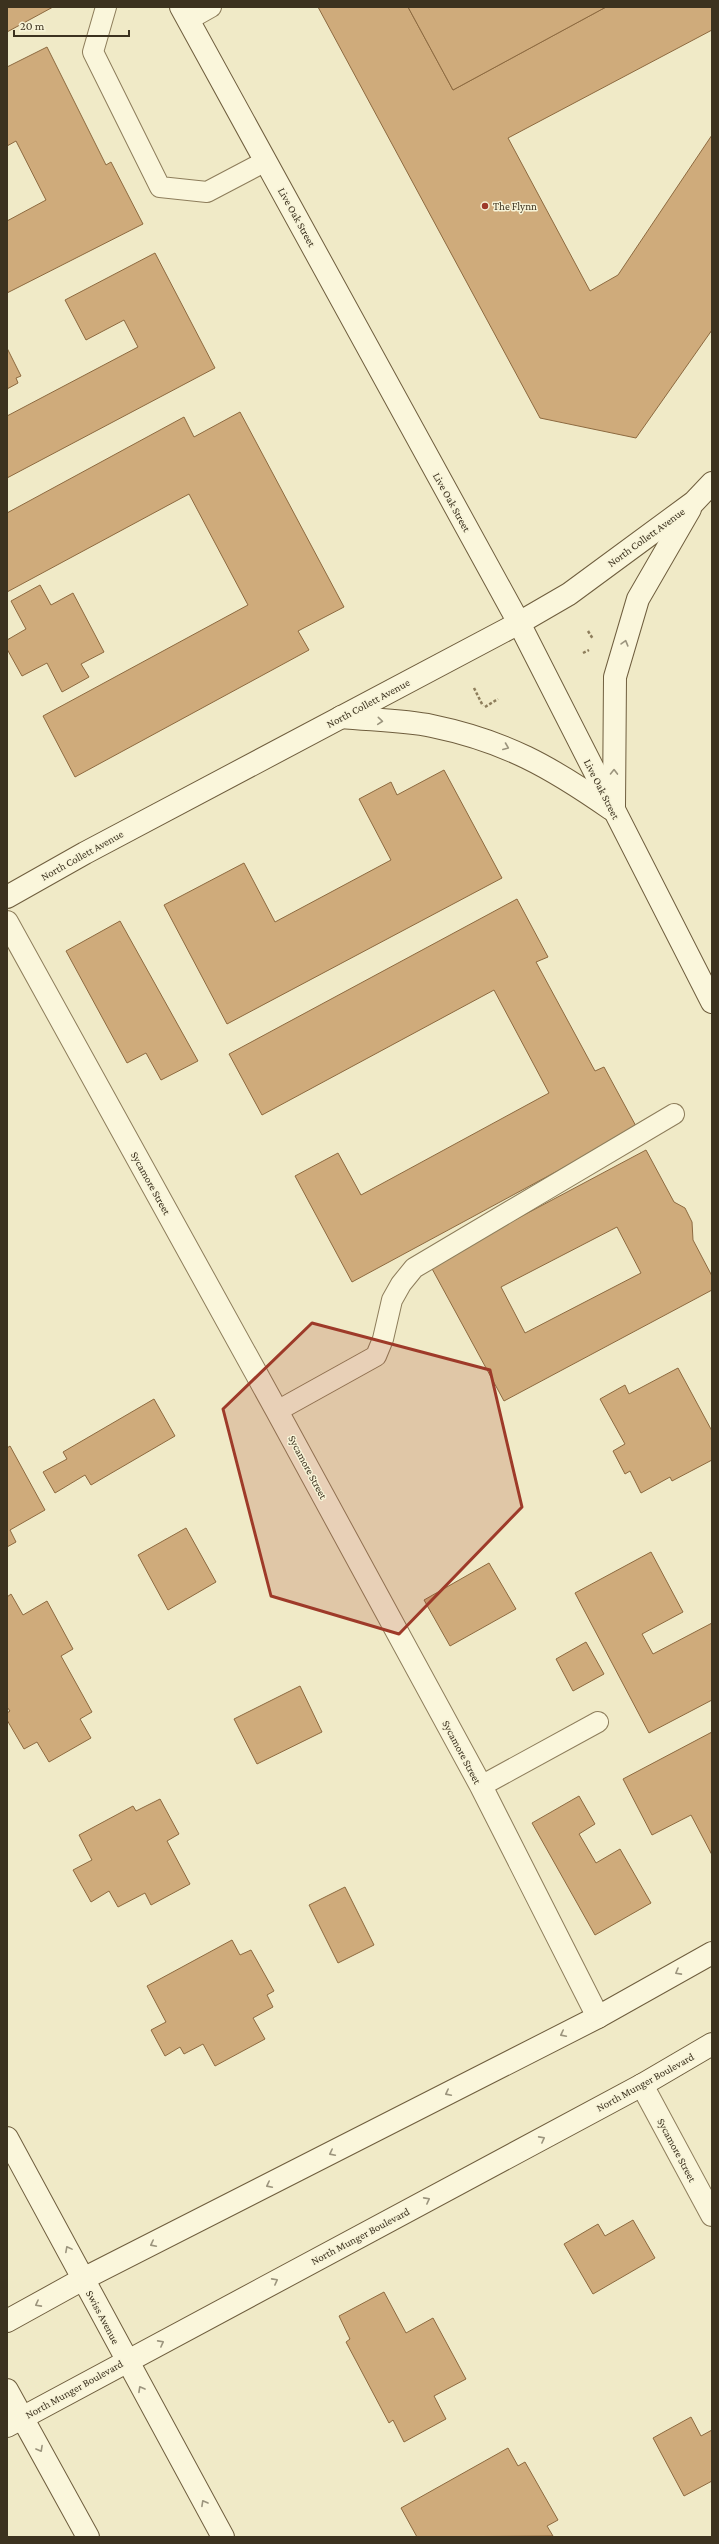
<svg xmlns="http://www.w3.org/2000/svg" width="719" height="2544" viewBox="0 0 719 2544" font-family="'Crimson Pro',serif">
  <rect width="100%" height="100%" fill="#f0eac7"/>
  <g fill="#cfab7b" stroke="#8d6a40" fill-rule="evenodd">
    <polygon points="7,7 53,7 7,32"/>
    <polygon points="318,7 408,7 453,90 606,7 712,7 712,30 508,138 590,291 618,275 712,135 712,330 636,438 540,418"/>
    <polygon points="408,7 606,7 453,90"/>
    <polygon points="47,47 106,165 111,162 143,224 7,293 7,221 46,200 16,141 7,146 7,67"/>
    <polygon points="155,253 215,368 7,478 7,416 138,347 124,320 86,340 65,300"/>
    <polygon points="7,348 21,376 16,378 18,383 7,389"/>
    <polygon points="240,412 344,607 298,631 309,650 75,777 43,716 248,605 189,494 7,592 7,513 184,417 194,437"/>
    <polygon points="40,585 51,605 73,593 104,652 81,664 89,677 62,692 47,663 22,676 7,649 7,640 26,629 11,601"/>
    <polygon points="444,770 502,878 227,1024 164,905 244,863 275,922 391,860 359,799 391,782 397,795"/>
    <polygon points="517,899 548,957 536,962 595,1071 604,1067 637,1128 352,1282 295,1176 338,1153 361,1195 549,1093 494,990 262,1115 229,1054"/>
    <polygon points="120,921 198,1061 161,1080 146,1053 127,1063 66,951"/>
    <path d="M646,1150L674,1202L685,1208L692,1222L693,1240L712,1276V1290L504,1401L430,1265ZM617,1227L641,1273L525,1333L501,1287Z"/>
    <polygon points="678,1368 712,1431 712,1460 672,1481 670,1477 641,1493 630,1471 625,1474 613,1451 625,1444 600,1399 625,1385 629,1394"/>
    <polygon points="154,1399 175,1436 91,1485 85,1475 55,1493 43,1472 67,1459 63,1452"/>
    <polygon points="10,1446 45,1510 10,1530 16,1542 7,1547 7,1448"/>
    <polygon points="186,1528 216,1582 168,1610 138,1555"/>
    <polygon points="651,1552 683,1612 642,1634 653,1654 712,1623 712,1700 649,1733 575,1593"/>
    <polygon points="489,1563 516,1609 450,1646 424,1600"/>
    <polygon points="11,1594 23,1615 47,1601 73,1649 61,1656 92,1712 80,1719 91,1738 49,1762 37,1742 24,1749 7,1720 7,1713 10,1711 7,1707 7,1597"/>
    <polygon points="586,1642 604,1674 573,1691 556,1659"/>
    <polygon points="300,1686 322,1732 257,1764 234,1719"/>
    <polygon points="712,1732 712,1855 691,1815 652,1835 623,1779"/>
    <polygon points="579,1796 595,1824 579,1834 596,1863 620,1849 651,1903 595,1935 532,1823"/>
    <polygon points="160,1799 179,1834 167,1841 190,1884 151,1905 145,1893 118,1907 109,1891 91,1902 73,1870 92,1860 79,1835 133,1806 136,1811"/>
    <polygon points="345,1887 374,1945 338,1963 309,1905"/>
    <polygon points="232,1940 240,1955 251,1950 274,1991 267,1995 273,2007 253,2018 265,2039 215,2066 203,2044 184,2054 180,2047 165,2056 151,2030 166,2022 147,1986"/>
    <polygon points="633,2220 655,2258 593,2294 564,2244 598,2224 605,2236"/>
    <polygon points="384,2292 406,2333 433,2318 466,2379 434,2396 446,2419 404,2442 393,2420 389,2423 346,2342 350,2339 339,2316"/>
    <polygon points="691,2417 701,2436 712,2430 712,2481 684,2496 653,2438"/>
    <polygon points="508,2448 518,2466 525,2462 558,2520 547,2526 553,2536 417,2537 401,2508"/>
  </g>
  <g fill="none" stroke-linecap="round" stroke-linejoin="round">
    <g stroke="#8d7d5b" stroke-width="22">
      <g id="lane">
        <polyline points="106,7 93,52 160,187 207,192 266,161"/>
        <polyline points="188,20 211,7"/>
        <polyline points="277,1411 376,1356 383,1339 392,1300 401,1284 414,1268 674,1114"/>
        <polyline points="481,1786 598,1722"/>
      </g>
    </g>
    <g stroke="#8d7d5b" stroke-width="24">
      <g id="street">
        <polyline points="7,922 277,1411 481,1786 598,2017"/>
        <polyline points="642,2085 712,2215"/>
      </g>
    </g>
    <g stroke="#6f5e3e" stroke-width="24">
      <g id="secondary">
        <polyline points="181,7 519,623 712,1002"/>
        <path d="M341,717C371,720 403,720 432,726C505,741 551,767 611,809"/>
        <polyline points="614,807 615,677 638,599 690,509"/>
        <polyline points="7,897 85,853 519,623 569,594 694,502 712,483"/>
        <polyline points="7,2138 223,2537"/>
        <polyline points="7,2321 83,2279 598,2017 712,1953"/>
        <polyline points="7,2390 88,2537"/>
        <polyline points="7,2426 642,2085 712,2044"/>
      </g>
    </g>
    <g stroke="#8d7d5b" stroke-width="2.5" stroke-dasharray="3 2" stroke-linecap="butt">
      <polyline points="588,631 593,639"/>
      <polyline points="583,653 589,650"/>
      <polyline points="474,688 483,706"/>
      <polyline points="485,707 498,699"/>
    </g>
    <use href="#lane" stroke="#faf6db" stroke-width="20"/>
    <use href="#street" stroke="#faf6db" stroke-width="22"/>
    <use href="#secondary" stroke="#faf6db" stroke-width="22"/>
  </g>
  <defs><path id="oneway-chevron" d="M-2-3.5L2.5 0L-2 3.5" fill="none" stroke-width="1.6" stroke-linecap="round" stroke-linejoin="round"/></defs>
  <g stroke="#9b947d">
    <use href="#oneway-chevron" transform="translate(625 643) rotate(-74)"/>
    <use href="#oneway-chevron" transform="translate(380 721) rotate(5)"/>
    <use href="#oneway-chevron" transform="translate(506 747) rotate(22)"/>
    <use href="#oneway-chevron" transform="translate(614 772) rotate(-89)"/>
    <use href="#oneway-chevron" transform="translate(678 1972) rotate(151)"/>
    <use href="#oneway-chevron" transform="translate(563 2034) rotate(153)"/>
    <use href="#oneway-chevron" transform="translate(448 2093) rotate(153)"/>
    <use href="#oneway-chevron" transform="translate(542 2139) rotate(-28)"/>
    <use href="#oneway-chevron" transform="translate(332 2153) rotate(153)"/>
    <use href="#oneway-chevron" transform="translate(269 2185) rotate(153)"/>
    <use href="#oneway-chevron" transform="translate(427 2200) rotate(-28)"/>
    <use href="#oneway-chevron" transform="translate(153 2244) rotate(153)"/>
    <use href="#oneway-chevron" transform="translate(68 2249) rotate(-118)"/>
    <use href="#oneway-chevron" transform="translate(275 2281) rotate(-28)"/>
    <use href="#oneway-chevron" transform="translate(38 2304) rotate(152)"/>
    <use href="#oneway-chevron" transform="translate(161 2343) rotate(-28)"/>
    <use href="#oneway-chevron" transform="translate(141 2389) rotate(-119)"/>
    <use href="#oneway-chevron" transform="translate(40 2449) rotate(61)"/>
    <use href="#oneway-chevron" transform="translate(204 2503) rotate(-119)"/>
  </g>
  <path fill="#9e3a29" fill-opacity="0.2" stroke="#9e3a29" stroke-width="3" stroke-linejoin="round" d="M312,1323L490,1370L522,1507L399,1634L271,1596L223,1409Z"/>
  <circle fill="#9e3a29" stroke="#f7f3d7" stroke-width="1.5" cx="485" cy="206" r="4"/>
  <g text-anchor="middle" stroke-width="3" stroke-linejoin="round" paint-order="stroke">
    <g font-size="11" fill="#3c321f" stroke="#f7f3d7" text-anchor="start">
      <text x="493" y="210">The Flynn</text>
    </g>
    <g font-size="11" fill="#3c321f" stroke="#f7f3d7">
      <text transform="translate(297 217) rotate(61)" y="4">Live Oak Street</text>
      <text transform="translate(452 502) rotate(61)" y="4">Live Oak Street</text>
      <text transform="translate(646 537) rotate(-36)" y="4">North Collett Avenue</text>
      <text transform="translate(368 703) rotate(-28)" y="4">North Collett Avenue</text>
      <text transform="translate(602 789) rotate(63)" y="4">Live Oak Street</text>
      <text transform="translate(82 855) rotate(-29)" y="4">North Collett Avenue</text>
      <text transform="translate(151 1183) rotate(61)" y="4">Sycamore Street</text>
      <text transform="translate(308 1467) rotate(62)" y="4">Sycamore Street</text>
      <text transform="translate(462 1752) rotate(62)" y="4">Sycamore Street</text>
      <text transform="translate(645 2082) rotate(-29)" y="4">North Munger Boulevard</text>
      <text transform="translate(677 2150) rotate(62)" y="4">Sycamore Street</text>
      <text transform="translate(360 2236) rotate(-28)" y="4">North Munger Boulevard</text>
      <text transform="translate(103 2317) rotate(62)" y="4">Swiss Avenue</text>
      <text transform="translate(74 2389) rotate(-29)" y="4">North Munger Boulevard</text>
    </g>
  </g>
  <rect width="719" height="2544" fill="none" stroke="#3c321f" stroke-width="16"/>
  <path d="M14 30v6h115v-6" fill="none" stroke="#3c321f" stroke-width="2"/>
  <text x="20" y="30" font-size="12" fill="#3c321f" stroke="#f7f3d7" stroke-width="3" paint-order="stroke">20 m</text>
</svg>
